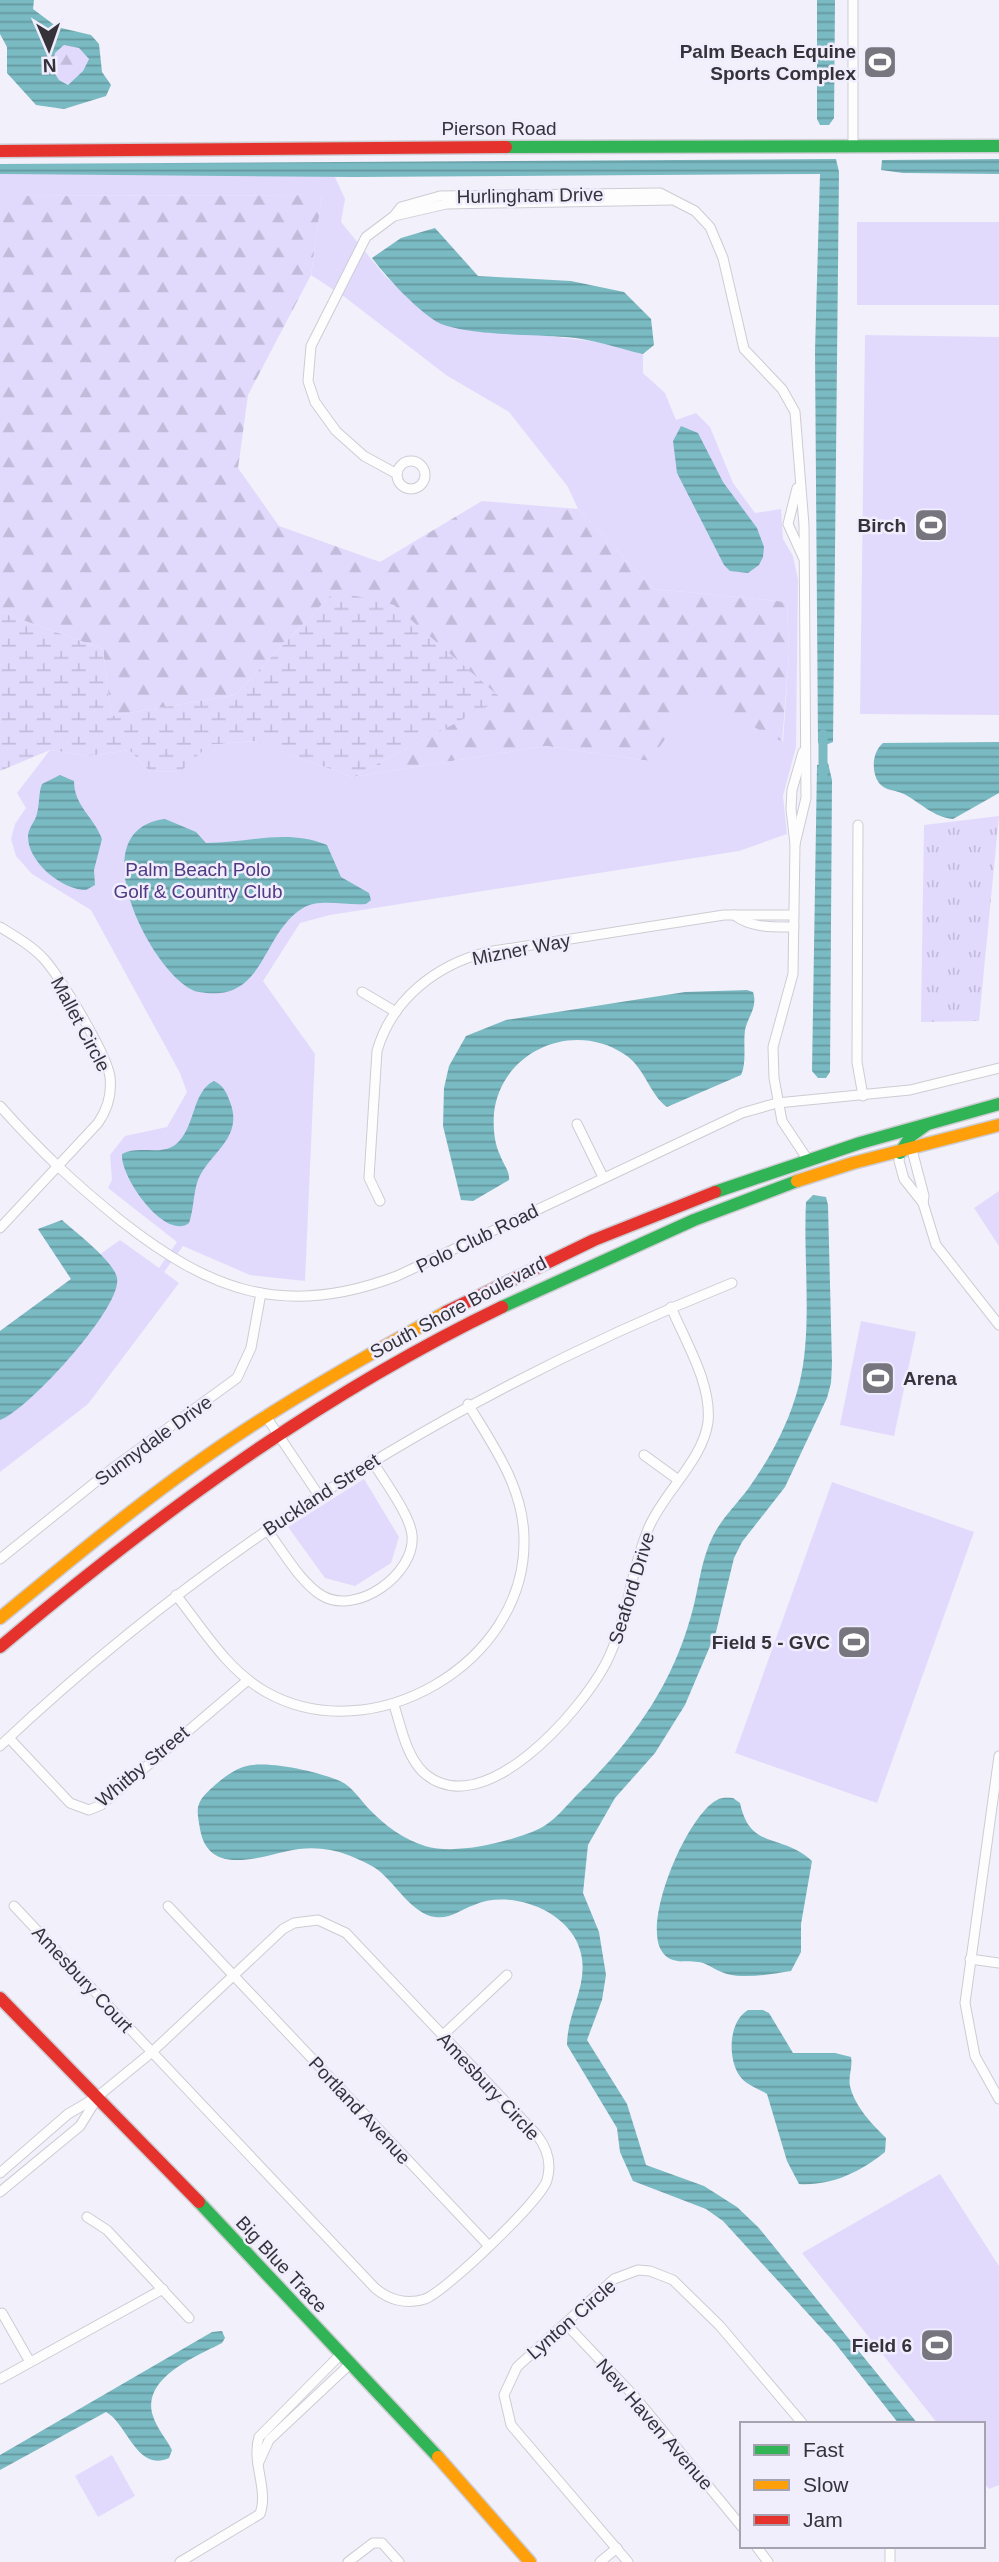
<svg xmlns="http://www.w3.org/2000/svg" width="999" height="2562" viewBox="0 0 999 2562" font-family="Arial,sans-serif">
  <defs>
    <pattern id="grass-tufts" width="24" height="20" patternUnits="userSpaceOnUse" patternTransform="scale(1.75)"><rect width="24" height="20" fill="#e2dafd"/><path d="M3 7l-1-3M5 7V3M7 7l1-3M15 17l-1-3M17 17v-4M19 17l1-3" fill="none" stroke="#c2bcda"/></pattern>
    <pattern id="forest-firs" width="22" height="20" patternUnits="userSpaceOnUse" patternTransform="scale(1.75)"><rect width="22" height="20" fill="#e2dafd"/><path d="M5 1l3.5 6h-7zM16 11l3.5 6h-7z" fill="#c2bcda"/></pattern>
    <pattern id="wetland-marsh" width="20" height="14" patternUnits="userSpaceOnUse" patternTransform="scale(1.75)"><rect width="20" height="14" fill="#e2dafd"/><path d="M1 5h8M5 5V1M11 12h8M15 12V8" fill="none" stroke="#c2bcda"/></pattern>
    <pattern id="water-rules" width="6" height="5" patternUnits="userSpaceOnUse" patternTransform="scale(1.75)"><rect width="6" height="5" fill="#7abac3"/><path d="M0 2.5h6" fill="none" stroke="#65989f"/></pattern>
  </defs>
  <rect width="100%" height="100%" fill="#f2f0fa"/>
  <polygon fill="url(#grass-tufts)" points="999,816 979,1021 921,1022 924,825"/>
  <g fill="url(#forest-firs)">
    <path d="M64,45C75,45 85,49 89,59L83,71L68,85L59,80L52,70L55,53Z"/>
    <polygon points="322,195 311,275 248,395 238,468 279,526 380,562 482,501 578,509 654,589 787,602 789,654 782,743 649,761 546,746 352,777 501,699 335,591 235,695 111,716 103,649 0,612 0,196"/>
  </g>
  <polygon fill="url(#wetland-marsh)" points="335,591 394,605 502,699 352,777 253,741 209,745 182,771 150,772 129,750 89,756 50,750 0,771 0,612 103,649 111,716 235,695"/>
  <g fill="#e2dafd">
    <polygon points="0,174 334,175 345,199 341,222 385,276 438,322 613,344 643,354 643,373 665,393 676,420 696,413 710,427 733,483 755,513 781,509 783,539 793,556 798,580 796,747 783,796 787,834 739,851 330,915 300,923 263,981 315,1054 305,1281 250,1275 183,1246 164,1272 179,1283 88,1404 0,1472 0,1331 71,1279 38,1229 62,1220 99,1255 120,1240 159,1268 177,1242 108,1188 112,1180 110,1155 125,1136 167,1127 187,1092 180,1073 91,910 32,874 16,856 11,839 15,824 26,808 17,793 50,750 89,756 129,750 150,772 181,771 209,745 254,741 352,777 546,746 649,761 696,697 783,742 789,654 787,602 654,589 578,509 568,487 509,412 446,375 346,298 311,275 322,195 0,196"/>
    <rect x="857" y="222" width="142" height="83"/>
    <polygon points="865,335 999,337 999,715 860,714"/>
    <polygon points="999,1191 999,1246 974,1208"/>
    <polygon points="861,1321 916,1332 894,1436 840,1425"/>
    <polygon points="364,1479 399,1537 391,1563 355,1586 325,1578 288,1527"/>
    <polygon points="832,1482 974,1532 877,1803 735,1753"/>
    <polygon points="940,2174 999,2266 999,2485 989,2489 983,2481 983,2424 938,2424 802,2253"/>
    <polygon points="112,2455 135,2496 98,2517 75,2476"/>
  </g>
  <g fill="url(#water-rules)" fill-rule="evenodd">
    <path d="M0,0H34L33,9L57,27L91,35L99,44L102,72L111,85L106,96L64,109L36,105L7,73V47L0,34ZM64,45L79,48L89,59L83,71L68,85L59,80L52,69L55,53Z"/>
    <polygon points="817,0 835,0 834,118 829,125 820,125 817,119"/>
    <polygon points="836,159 839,172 833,742 823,746 818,743 815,351 820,174 354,177 0,174 0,164"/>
    <polygon points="999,159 999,174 903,173 881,170 882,160"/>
    <path d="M435,228L478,276L571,281L624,292L651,319L654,345L643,354C616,348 594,339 565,337C533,334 464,336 437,322C416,309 387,278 372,258L401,238Z"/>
    <polygon points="681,426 698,433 723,482 757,528 764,547 763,557 759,565 748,573 730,571 724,565 677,473 673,441"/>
    <path d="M999,742V793L953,819C933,817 921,803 904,794C896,790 885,791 879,783C871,772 872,752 883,743Z"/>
    <polygon points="828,763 832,780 830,1072 826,1078 818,1078 812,1071 817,765"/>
    <path d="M60,775L74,781C74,806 94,817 102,839L94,870L95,885L86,890C62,890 28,862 28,837C28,829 33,824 36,817C40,806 38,794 42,784Z"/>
    <path d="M165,819L196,832L206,843C248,843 287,828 327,845L341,877L369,893L371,900L366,904C347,906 319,898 303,908C260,934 266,1004 199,992C158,985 74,830 165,819Z"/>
    <path d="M747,990L753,992C758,1007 748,1016 745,1030C743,1045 747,1062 741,1075L667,1107C649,1094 645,1067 624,1054C573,1020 501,1051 494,1113C493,1126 494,1143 500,1155C503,1164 510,1171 509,1180L473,1201L461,1200L443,1126L444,1088L449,1066L466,1036L506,1020L685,992Z"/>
    <path d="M214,1081C223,1085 227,1093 230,1102C244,1138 210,1152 198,1180C193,1194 194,1209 189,1223C165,1241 120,1177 122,1154C138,1145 159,1156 175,1145C196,1129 191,1092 214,1081Z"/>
    <path d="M813,1195L826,1197L828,1205L832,1363L831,1383L827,1398L785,1487L742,1542L734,1558L716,1632L685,1705L655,1753L615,1798L588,1845L583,1893L599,1932L606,1975L602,2000L587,2040L627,2104L646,2165L704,2186L737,2207L759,2228L918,2424H899L835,2343L723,2221L706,2209L633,2181L620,2152L617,2128L567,2045C567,2008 595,1978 576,1940C559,1907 507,1890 474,1905C460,1910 451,1919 435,1917C412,1914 396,1884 378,1870C370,1864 358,1859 348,1855C333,1849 316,1847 299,1849C268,1853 209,1881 200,1829C199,1822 196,1811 199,1804C201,1797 210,1790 215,1785C223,1778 232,1771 243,1767C265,1759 319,1772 340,1781C353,1787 361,1801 370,1810C384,1825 405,1840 425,1846C456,1855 503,1843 532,1832C554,1824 566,1805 582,1790C634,1738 671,1687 691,1616C699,1589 700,1562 713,1536C722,1518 736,1505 748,1489C771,1457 789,1423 799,1385C813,1331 803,1259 806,1202Z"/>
    <path d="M62,1220C75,1232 114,1261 117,1278C123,1307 26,1412 0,1420V1331L71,1279L38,1229Z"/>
    <path d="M733,1798L740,1803C750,1851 782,1833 812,1861L801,1924V1952L791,1971C772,1974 747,1979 727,1974C719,1972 711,1966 703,1963C690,1959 673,1966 663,1953C640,1925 687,1815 717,1800C722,1797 728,1798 733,1798Z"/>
    <path d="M748,2010H763L769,2013L793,2053H835L851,2057C853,2067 848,2076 850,2086C855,2107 872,2124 886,2138L885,2152C860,2172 832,2186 799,2184L787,2161L767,2094C758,2088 745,2085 739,2075C728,2058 728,2022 748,2010Z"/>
    <path d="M222,2331L225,2338L222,2343C195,2357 141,2378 153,2416C157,2429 166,2438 172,2450L169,2458C137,2473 127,2423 106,2412L0,2470V2455L212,2332Z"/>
  </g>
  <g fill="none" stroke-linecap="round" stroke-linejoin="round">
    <polyline stroke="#7abac3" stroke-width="9" points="823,776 823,734"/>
    <g stroke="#cdccd3" stroke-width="11">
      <g id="street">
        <polyline points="853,0 853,144"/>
        <polyline points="394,216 446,204 671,200"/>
        <circle cx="411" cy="475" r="14"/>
        <polyline points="397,474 364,456 336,431 315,402 308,381 311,346 366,237 394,216 401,207 440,196 660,193 695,211 710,227 723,258 744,349 782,389 795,412 804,525 806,798 795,844"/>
        <polyline points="797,488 788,524 803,557"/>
        <polyline points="803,752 792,790 791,809 795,844 793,974 773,1047 774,1078 782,1121 806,1157"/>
        <polyline points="858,825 857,1062 863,1096"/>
        <path d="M734,915C751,928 772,927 794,927"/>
        <path d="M0,927C15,936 32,946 44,959C60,977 107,1054 110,1077C112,1094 107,1110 98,1123L0,1228"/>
        <polyline points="362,992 396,1012"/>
        <path d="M0,1106C40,1151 73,1182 120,1220C210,1291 284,1319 397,1276L742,1113L777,1103L910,1090L999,1068"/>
        <polyline points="577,1124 603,1177"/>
        <polyline points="912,1150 924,1196 923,1203"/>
        <polyline points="900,1153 899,1161 904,1179 923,1203 936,1245 999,1325"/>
        <path d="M380,1201L369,1178L377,1051C392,999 436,965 487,952L724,915H794"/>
        <polyline points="265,1415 318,1494"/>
        <polyline points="644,1455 677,1479"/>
        <path d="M266,1529C282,1549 299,1581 321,1595C356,1617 416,1574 412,1535C410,1514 383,1480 372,1460"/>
        <polyline points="0,1559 113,1468 237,1378 251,1348 261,1293"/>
        <path d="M176,1595C203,1629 227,1670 266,1692C372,1752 526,1663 524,1540C524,1488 494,1447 468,1404"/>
        <path d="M394,1705C401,1727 406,1755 423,1772C482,1826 581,1711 606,1663C628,1620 630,1571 649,1527C664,1492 703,1460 708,1422C712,1384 685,1341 671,1307"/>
        <polyline points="9,1738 70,1803 89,1810 101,1805 248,1680"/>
        <path d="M0,1746C213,1545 460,1392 732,1283"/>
        <polyline points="999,1756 965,2003 975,2056 999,2099"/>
        <polyline points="168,1906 488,2245"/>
        <polyline points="970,1959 999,1963"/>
        <polyline points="443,2035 507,1975"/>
        <path d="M0,2173L68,2114L97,2097L152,2052L283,1929L294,1923L318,1920L346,1933L537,2135C547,2148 552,2163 547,2180C542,2199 445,2292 425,2299C407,2305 389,2300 375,2288L14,1906"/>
        <polyline points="0,2192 80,2126 96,2100"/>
        <polyline points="87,2217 107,2230 189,2318"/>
        <polyline points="2,2313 30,2362"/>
        <polyline points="566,2324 635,2397 742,2527"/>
        <polyline points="0,2379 163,2289"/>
        <polyline points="258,2464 269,2440 350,2364"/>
        <polyline points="756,2546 768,2562"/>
        <polyline points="890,2546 890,2562"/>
        <path d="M180,2562L260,2514C269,2490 251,2462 259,2437L341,2354"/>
        <polyline points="348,2562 373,2543 382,2543 399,2562"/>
        <polyline points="600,2562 617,2548"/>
        <polyline points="628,2562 511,2425 504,2395 517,2367 614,2279 638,2270 650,2271 673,2280 720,2326 803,2424"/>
      </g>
    </g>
    <g stroke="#cdccd3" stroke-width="15">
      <g id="fast">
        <polyline points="506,147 999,146"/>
        <polyline points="900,1153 911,1136 926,1125"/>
        <polyline points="715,1192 860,1143 999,1104"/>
        <polyline points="502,1307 694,1220 797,1181"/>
        <polyline points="199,2202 438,2457"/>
      </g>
    </g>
    <g stroke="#cdccd3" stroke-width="15">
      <g id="slow">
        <polyline points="797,1181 853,1163 999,1125"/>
        <path d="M0,1618C74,1557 147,1496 227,1442C298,1394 372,1353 446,1312"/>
        <polyline points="438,2457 530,2562"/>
      </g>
    </g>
    <g stroke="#cdccd3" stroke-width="15">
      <g id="jam">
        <polyline points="0,151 506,147"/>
        <polyline points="446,1312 594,1240 715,1192"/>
        <path d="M0,1647C155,1516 319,1395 502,1307"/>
        <polyline points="0,1998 199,2202"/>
      </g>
    </g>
    <use href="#street" stroke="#fdfdfe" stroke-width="9"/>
    <use href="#fast" stroke="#30b455" stroke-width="12"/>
    <use href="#slow" stroke="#ff9f0a" stroke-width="12"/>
    <use href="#jam" stroke="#e5322d" stroke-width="12"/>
  </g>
  <defs>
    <g id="stadium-square" transform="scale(1.75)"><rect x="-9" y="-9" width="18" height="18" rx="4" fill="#77757d" stroke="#f0edfd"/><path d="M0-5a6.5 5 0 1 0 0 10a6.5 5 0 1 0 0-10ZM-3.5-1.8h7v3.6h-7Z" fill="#fff"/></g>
  </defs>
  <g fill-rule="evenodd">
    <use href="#stadium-square" x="880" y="62"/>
    <use href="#stadium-square" x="931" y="525"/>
    <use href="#stadium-square" x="878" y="1378"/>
    <use href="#stadium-square" x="854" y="1642"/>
    <use href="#stadium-square" x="937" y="2345"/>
  </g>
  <g text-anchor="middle" stroke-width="5" stroke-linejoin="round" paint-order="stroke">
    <g font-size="19" font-weight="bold" fill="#353339" stroke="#f0edfd" text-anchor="end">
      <text x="856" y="58">Palm Beach Equine<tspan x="856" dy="22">Sports Complex</tspan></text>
      <text x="906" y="532">Birch</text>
      <text x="903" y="1385" text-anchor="start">Arena</text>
      <text x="830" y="1649">Field 5 - GVC</text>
      <text x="912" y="2352">Field 6</text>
    </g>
    <g font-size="19" fill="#353339" stroke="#f0edfd">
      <text x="499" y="135">Pierson Road</text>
      <text transform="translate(530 195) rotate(-1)" y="7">Hurlingham Drive</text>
      <text transform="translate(521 949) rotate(-11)" y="7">Mizner Way</text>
      <text transform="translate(81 1024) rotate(62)" y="7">Mallet Circle</text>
      <text transform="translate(477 1238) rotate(-26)" y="7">Polo Club Road</text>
      <text transform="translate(458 1307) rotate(-28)" y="7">South Shore Boulevard</text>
      <text transform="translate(153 1440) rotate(-36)" y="7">Sunnydale Drive</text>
      <text transform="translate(321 1494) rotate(-33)" y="7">Buckland Street</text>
      <text transform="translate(631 1588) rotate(-73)" y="7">Seaford Drive</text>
      <text transform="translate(142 1766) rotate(-40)" y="7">Whitby Street</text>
      <text transform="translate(83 1979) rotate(47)" y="7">Amesbury Court</text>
      <text transform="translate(489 2086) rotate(47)" y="7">Amesbury Circle</text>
      <text transform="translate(360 2110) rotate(47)" y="7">Portland Avenue</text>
      <text transform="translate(282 2264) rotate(47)" y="7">Big Blue Trace</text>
      <text transform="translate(571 2319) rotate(-41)" y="7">Lynton Circle</text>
      <text transform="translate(655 2424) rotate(49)" y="7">New Haven Avenue</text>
    </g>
    <g font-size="19" fill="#513a83" stroke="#f0edfd">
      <text x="198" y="876">Palm Beach Polo<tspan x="198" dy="22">Golf &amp; Country Club</tspan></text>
    </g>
  </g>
  <rect x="740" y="2422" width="245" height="126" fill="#f0edfd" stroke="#a5a3af" stroke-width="2"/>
  <rect x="754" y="2445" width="35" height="10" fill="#30b455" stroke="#a5a3af" stroke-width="2"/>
  <text x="803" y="2457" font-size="21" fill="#353339">Fast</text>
  <rect x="754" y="2480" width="35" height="10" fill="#ff9f0a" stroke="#a5a3af" stroke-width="2"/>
  <text x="803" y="2492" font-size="21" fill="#353339">Slow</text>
  <rect x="754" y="2515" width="35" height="10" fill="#e5322d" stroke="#a5a3af" stroke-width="2"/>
  <text x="803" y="2527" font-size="21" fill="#353339">Jam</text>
  <g transform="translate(49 49) rotate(178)" stroke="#f0edfd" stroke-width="5" paint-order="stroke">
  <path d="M0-5L12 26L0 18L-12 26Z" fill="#353339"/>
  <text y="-10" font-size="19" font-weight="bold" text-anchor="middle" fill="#353339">N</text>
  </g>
</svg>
